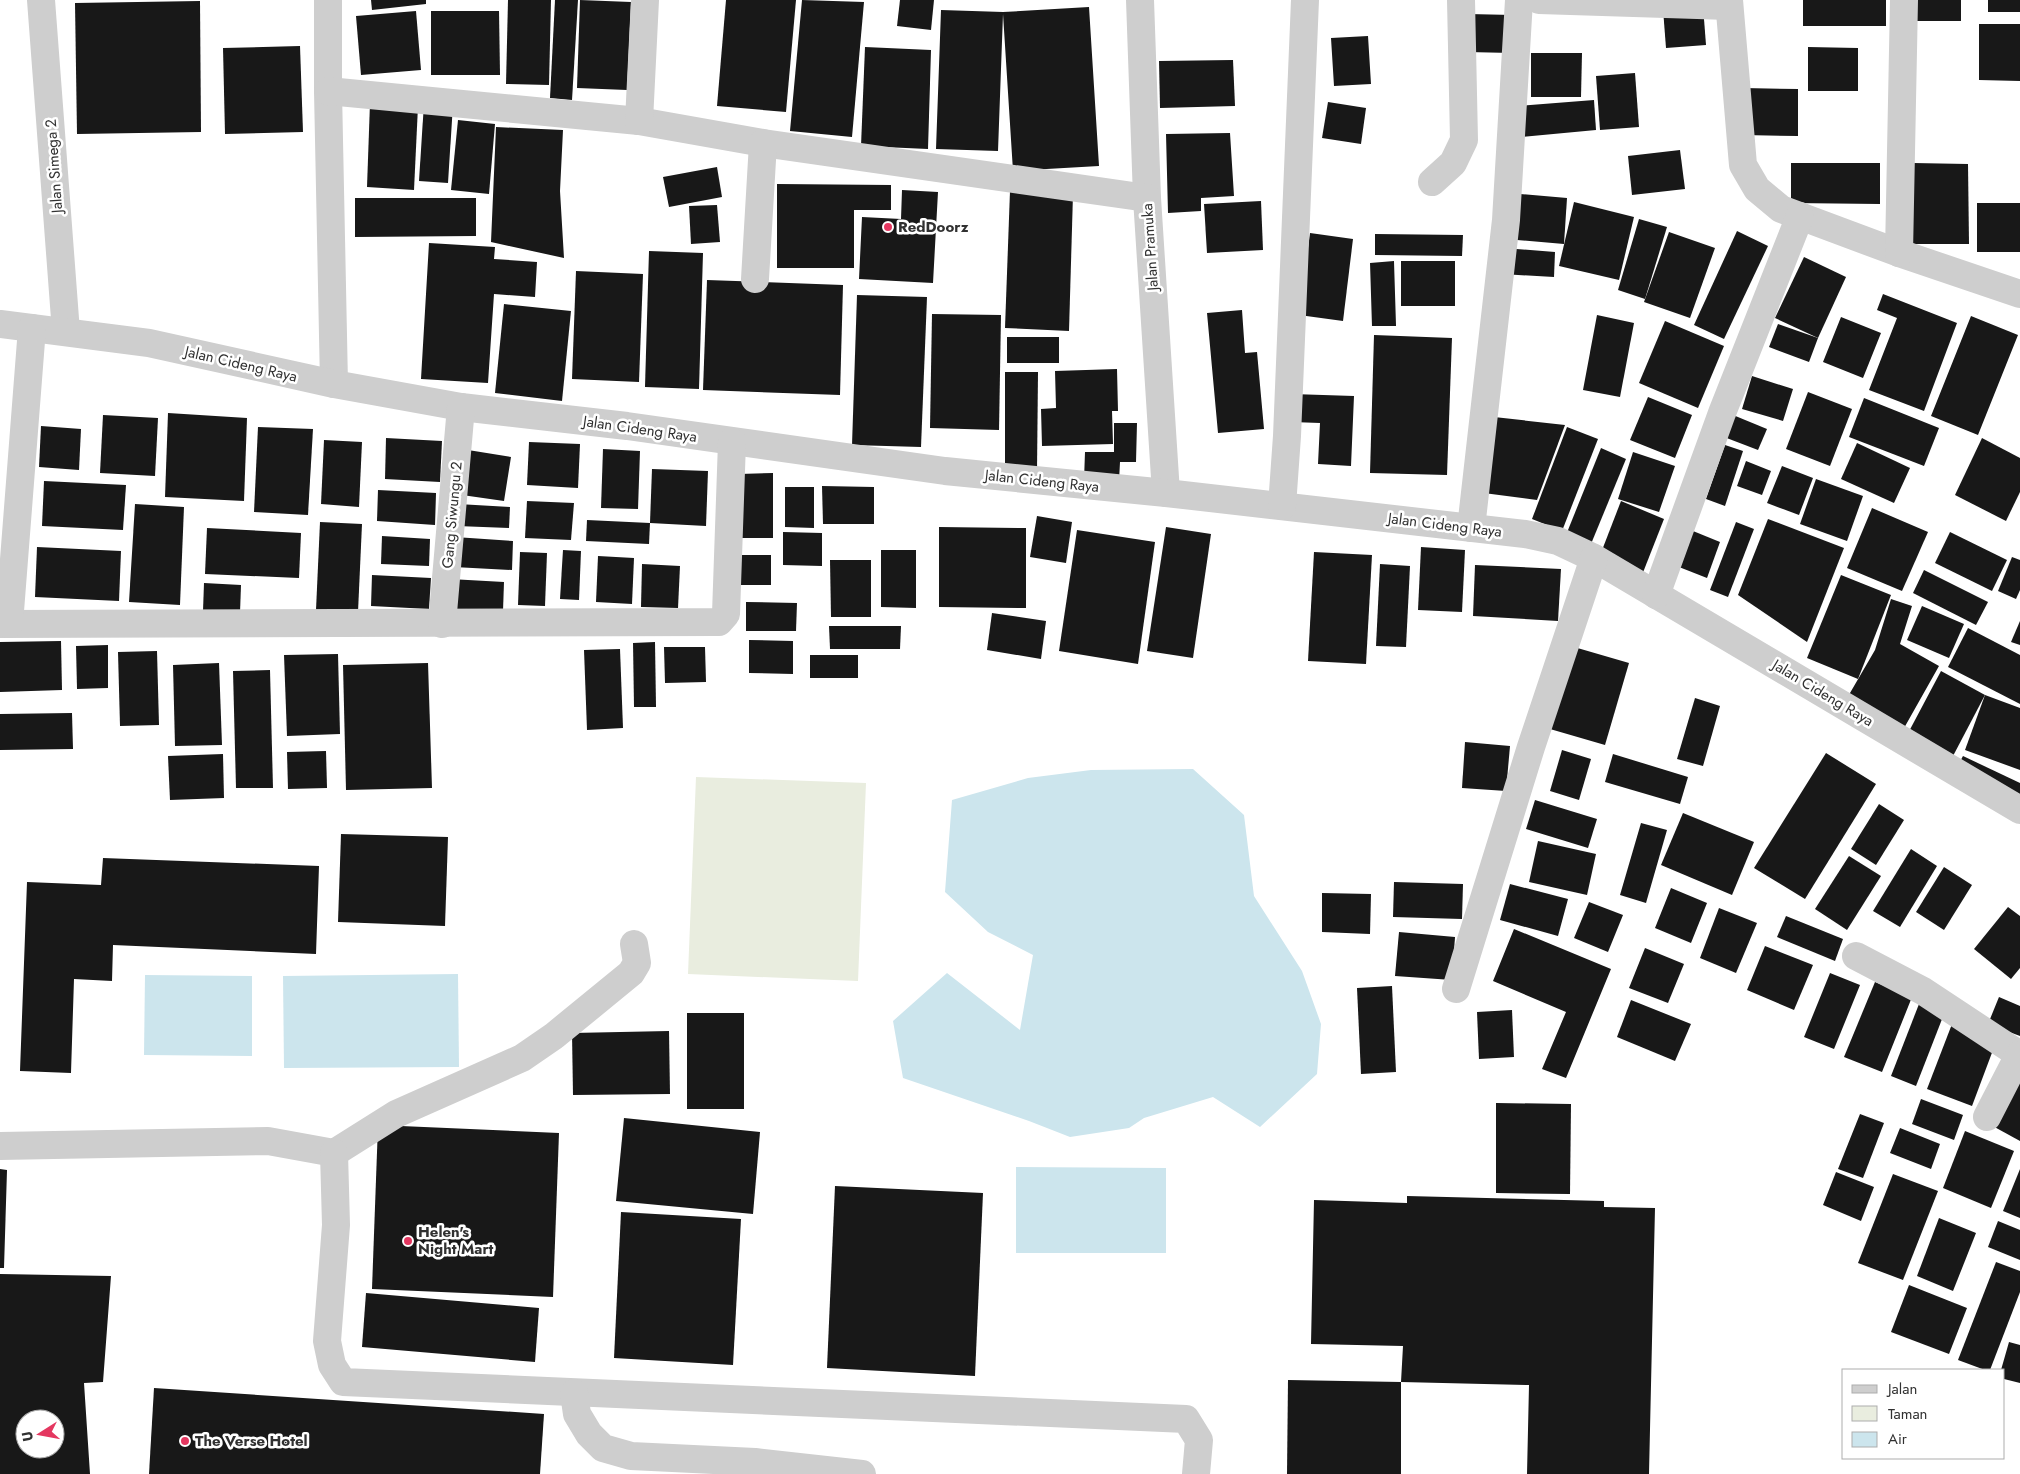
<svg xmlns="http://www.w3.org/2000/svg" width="2020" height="1474" viewBox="0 0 2020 1474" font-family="Jost,sans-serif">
  <rect width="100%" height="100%" fill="#fff"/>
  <polygon fill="#e9eddf" points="696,777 866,783 858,981 688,974"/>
  <g fill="#cce5ed">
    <polygon points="1193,769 1244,815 1254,896 1302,971 1321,1024 1317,1074 1260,1127 1213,1097 1144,1118 1129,1128 1070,1137 1029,1121 903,1078 893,1021 947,973 1020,1030 1033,955 988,932 945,892 952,800 1028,778 1091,770"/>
    <polygon points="458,974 459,1067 284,1068 283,976"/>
    <polygon points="145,975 252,976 252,1056 144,1055"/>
    <polygon points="1016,1167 1166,1168 1166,1253 1016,1253"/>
  </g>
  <g fill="#181818" fill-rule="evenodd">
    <polygon points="371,0 426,0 426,4 372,10"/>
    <polygon points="508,0 551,0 549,85 506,84"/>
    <polygon points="555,0 578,0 572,100 550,98"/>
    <polygon points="580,0 631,2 627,90 577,88"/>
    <polygon points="726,0 796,0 786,112 717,106"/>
    <polygon points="802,0 864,2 852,137 790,131"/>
    <polygon points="900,0 934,0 931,30 897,26"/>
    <rect x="1803" y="0" width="83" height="26"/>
    <rect x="1912" y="0" width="49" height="21"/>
    <rect x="1988" y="0" width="32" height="12"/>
    <polygon points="200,1 201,132 77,134 75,3"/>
    <polygon points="1703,6 1706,45 1666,48 1663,9"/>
    <polygon points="1089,7 1099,166 1013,171 1003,14 998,151 936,149 941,10 1003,12"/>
    <polygon points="416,11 421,70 361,75 356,16"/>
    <polygon points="431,11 499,11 500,75 431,75"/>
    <polygon points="1468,14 1513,15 1512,53 1467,52"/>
    <polygon points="1979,24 2020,24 2020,81 1979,80"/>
    <polygon points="1368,36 1371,84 1334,86 1331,38"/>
    <polygon points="300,46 303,132 225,134 223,48"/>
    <polygon points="865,47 931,50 928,149 861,146"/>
    <polygon points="1808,47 1858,48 1858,91 1808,91"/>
    <polygon points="1531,53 1582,53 1581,97 1531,97"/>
    <polygon points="1233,60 1235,106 1160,108 1159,61"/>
    <polygon points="1635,73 1639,127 1600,130 1596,76"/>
    <polygon points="1743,88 1798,89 1798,136 1743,135"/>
    <polygon points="1594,100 1596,130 1522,137 1519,106"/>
    <polygon points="1328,102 1366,108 1361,144 1322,138"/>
    <polygon points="370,103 418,106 414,190 367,187"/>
    <polygon points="424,103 453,104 448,183 419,181"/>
    <polygon points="458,120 495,124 489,194 451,190"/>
    <polygon points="496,127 563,130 560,191 564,258 491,242"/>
    <polygon points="1230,133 1234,196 1201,198 1201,211 1168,213 1166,134"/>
    <polygon points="1680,150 1685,189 1632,195 1628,156"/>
    <polygon points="1791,163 1880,163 1880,204 1791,203"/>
    <polygon points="1913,163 1968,164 1969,244 1912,244"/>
    <polygon points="717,167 722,197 669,207 663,177"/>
    <polygon points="777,184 891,185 891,210 854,210 854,268 777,268"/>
    <polygon points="902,190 938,192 933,283 859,279 862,217 901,219"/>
    <polygon points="1010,191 1073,194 1069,331 1005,328"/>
    <polygon points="1508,193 1567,198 1564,244 1505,239"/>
    <polygon points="355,198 476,198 476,236 355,237"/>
    <polygon points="1261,201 1263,250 1207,253 1204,204"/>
    <polygon points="1574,202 1634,217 1619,280 1559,266"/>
    <rect x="1977" y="203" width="43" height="49"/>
    <polygon points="717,205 720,242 691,244 689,206"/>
    <polygon points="1639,219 1667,227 1645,299 1618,290"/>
    <polygon points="1737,231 1768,246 1724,339 1694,325"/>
    <polygon points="1669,232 1715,248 1690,318 1644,302"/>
    <polygon points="1310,233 1353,239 1343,321 1299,315"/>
    <polygon points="1375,234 1463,235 1462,256 1375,255"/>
    <polygon points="429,243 495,247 494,259 537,262 535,297 494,294 488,383 421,379"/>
    <polygon points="1504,248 1555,252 1554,277 1502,274"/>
    <polygon points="649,251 703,253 699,389 645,387"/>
    <polygon points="1804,257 1846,277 1818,338 1775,318"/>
    <polygon points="1394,261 1396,326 1372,326 1370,263"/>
    <rect x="1401" y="261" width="54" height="45"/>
    <polygon points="576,271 643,274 639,382 572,379"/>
    <polygon points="707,280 843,285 840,395 703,390"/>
    <polygon points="1883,294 1957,323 1924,411 1869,390 1897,318 1877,310"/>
    <polygon points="857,295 927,297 921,447 852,445"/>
    <polygon points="504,304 571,311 562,401 495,393"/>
    <polygon points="1242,310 1245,353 1257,352 1264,429 1218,433 1207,313"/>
    <polygon points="932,314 1001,315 999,430 930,428"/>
    <polygon points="1597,315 1634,323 1620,397 1583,390"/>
    <polygon points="1971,316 2018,335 1978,435 1931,416"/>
    <polygon points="1841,317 1881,333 1863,378 1823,362"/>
    <polygon points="1665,321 1724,346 1698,408 1639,383"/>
    <polygon points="1778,324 1818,338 1809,362 1769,347"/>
    <polygon points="1374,335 1452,338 1447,475 1370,473"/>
    <rect x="1007" y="337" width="52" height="26"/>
    <polygon points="1117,369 1118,411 1112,411 1113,444 1042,446 1041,409 1056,408 1055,371"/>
    <polygon points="1005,372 1038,372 1037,471 1005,471"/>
    <polygon points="1752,376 1793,389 1783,421 1742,409"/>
    <polygon points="1808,392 1852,409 1830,466 1786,449"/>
    <polygon points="1292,394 1354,396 1351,466 1318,464 1320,423 1292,422"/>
    <polygon points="1648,397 1692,415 1675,458 1630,440"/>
    <polygon points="1864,398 1939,428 1924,466 1849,437"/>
    <polygon points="168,413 247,418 244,501 165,497"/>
    <polygon points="103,415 158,418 155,476 100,473"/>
    <polygon points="1733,415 1767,429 1758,450 1724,437"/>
    <polygon points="1485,416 1565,425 1537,500 1476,492"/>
    <polygon points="1114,423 1137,423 1136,462 1120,462 1119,481 1084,480 1085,452 1114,452"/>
    <polygon points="41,426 81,429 79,470 39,467"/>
    <polygon points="258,427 313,429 308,515 254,512"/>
    <polygon points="1567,427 1598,439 1562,531 1532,519"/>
    <polygon points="386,438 442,441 440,482 385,479"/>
    <polygon points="1982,438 2020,458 2020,492 2006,521 1955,495"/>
    <polygon points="324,440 362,442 359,507 321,504"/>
    <polygon points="529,442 580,444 578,488 527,485"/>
    <polygon points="1857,443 1910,468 1894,503 1841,479"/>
    <polygon points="1725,445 1743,451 1725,506 1706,499"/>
    <polygon points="1601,448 1626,459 1591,544 1566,535"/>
    <polygon points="603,449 640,451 638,509 601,508"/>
    <polygon points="468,450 511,457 504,501 462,495"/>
    <polygon points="1633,452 1675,466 1659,512 1618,499"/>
    <polygon points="1746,461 1771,471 1762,495 1737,486"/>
    <polygon points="1782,466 1813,478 1799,515 1767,503"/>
    <polygon points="652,469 708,471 706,526 650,523"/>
    <polygon points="773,473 773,538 739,538 739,474"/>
    <polygon points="1816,479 1863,496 1847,541 1800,524"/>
    <polygon points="44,481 126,485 123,530 42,526"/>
    <polygon points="822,486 874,487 874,524 823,524"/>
    <polygon points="785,487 814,487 814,528 785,527"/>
    <polygon points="378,490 436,493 435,525 377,521"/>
    <polygon points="527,501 574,503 571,540 525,538"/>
    <polygon points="1621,501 1664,519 1642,575 1599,558"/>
    <polygon points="135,504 184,507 180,605 129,602"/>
    <polygon points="458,504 510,507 509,528 457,526"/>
    <polygon points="1872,508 1928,532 1902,591 1847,568"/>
    <polygon points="1037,516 1072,522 1066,563 1030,557"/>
    <polygon points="1768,519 1844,548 1807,642 1738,595"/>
    <polygon points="587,520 650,523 649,544 586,541"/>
    <polygon points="320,522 362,524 358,612 316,610"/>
    <polygon points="1736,522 1754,529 1728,597 1710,590"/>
    <polygon points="939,527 1026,528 1026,608 939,607"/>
    <polygon points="1166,527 1211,534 1193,658 1147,651"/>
    <polygon points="207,528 301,533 299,578 205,574"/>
    <polygon points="1077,530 1155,542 1138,664 1059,651"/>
    <polygon points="1693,531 1720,542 1707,578 1679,567"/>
    <polygon points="783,532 822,533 822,566 783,565"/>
    <polygon points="1950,532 2007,560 1992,591 1935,563"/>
    <polygon points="382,536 430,539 429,566 381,564"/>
    <polygon points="455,537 513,541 512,570 454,567"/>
    <polygon points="37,547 121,551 119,601 35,597"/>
    <polygon points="1421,547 1465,550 1462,612 1418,610"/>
    <polygon points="563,550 581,551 579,600 560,599"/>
    <polygon points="881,550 916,550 916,608 881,607"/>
    <polygon points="520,552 547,553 545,606 518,605"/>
    <polygon points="1314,552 1372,555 1366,664 1308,661"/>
    <rect x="735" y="555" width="36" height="30"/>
    <polygon points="598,556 634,558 632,604 596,602"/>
    <polygon points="2012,557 2020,560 2020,590 2016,599 1998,591"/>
    <polygon points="830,560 871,560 871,617 831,617"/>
    <polygon points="642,564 680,566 678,608 641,607"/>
    <polygon points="1380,564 1410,566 1406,647 1376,646"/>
    <polygon points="1475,565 1561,569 1558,621 1473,616"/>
    <polygon points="1924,570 1988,602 1976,625 1913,593"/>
    <polygon points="372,575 431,578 429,609 371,606"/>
    <polygon points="1841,575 1891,595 1858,679 1807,658"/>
    <polygon points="450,579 504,582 503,611 449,609"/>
    <polygon points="204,583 241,585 240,613 203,611"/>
    <polygon points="1891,599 1912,606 1900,644 1939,666 1899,737 1843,705 1875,650"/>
    <polygon points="746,602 797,603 796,631 746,631"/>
    <polygon points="1922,606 1964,624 1949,658 1907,640"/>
    <polygon points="992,613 1046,621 1041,659 987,650"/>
    <polygon points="2020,621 2020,645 2011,642"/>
    <polygon points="829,626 901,626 900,649 830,649"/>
    <polygon points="1968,628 2020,655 2020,704 1948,667"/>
    <polygon points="749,640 793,641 793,674 749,673"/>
    <polygon points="61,641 62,690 0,692 0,642"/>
    <polygon points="655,642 656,707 634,707 633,643"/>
    <polygon points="108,645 108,688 77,689 76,646"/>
    <polygon points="664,647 705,647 706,682 665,683"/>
    <polygon points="1574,647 1629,663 1605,745 1550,729"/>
    <polygon points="620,649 623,728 587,730 584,650"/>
    <polygon points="157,651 159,725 120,726 118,652"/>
    <polygon points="338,654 340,734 287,736 284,655"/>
    <rect x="810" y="655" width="48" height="23"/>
    <polygon points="219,663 222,745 175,746 173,665"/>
    <polygon points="428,663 432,788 346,790 343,665"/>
    <polygon points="270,670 273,788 236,788 233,671"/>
    <polygon points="1941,671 1985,695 1953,756 1906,737"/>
    <polygon points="1985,695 2020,708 2020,770 1965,750"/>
    <polygon points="1695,698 1720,706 1703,766 1677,759"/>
    <polygon points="72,713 73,749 0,750 0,714"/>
    <polygon points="1465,742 1510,746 1506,791 1462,788"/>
    <polygon points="1562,750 1591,759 1579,800 1550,791"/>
    <polygon points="326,751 327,788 288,789 287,752"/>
    <polygon points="1826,753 1876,784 1805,899 1754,868"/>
    <polygon points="223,754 224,798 170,800 168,756"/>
    <polygon points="1613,754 1688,777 1680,804 1605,782"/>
    <polygon points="1963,756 2020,783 2020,808 1955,771"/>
    <polygon points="1535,800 1597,819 1588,848 1526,829"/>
    <polygon points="1879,804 1904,820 1876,865 1851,849"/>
    <polygon points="1683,813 1754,842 1732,895 1661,865"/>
    <polygon points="1641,823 1667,830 1646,903 1620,895"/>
    <polygon points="341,834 448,837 445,926 338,922"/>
    <polygon points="1538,841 1596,854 1587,895 1529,882"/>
    <polygon points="1911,849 1937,866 1900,927 1873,911"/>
    <polygon points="1849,856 1881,876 1847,930 1815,909"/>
    <polygon points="103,858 319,866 316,954 113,945 112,981 74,979 71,1073 20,1071 27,882 101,885"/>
    <polygon points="1944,867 1972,885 1944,930 1916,912"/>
    <polygon points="1394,882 1463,884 1462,919 1393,917"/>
    <polygon points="1510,884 1568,899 1558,936 1500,920"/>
    <polygon points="1671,888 1707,903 1691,943 1655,928"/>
    <polygon points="1322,893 1371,894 1370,934 1322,932"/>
    <polygon points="1589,902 1623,915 1608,952 1574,938"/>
    <polygon points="2008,907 2020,916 2020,968 2011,979 1974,949"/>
    <polygon points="1719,908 1757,923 1736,973 1700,958"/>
    <polygon points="1786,916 1843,939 1835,961 1777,937"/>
    <polygon points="1514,929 1611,969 1566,1078 1542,1069 1566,1012 1493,981"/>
    <polygon points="1399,932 1455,937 1452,980 1395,976"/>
    <polygon points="1765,946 1813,965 1794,1010 1747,990"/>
    <polygon points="1645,948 1684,964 1668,1003 1629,988"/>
    <polygon points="1830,973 1860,985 1834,1049 1804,1037"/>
    <polygon points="1875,982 1912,997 1882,1072 1844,1057"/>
    <polygon points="1392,986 1396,1072 1361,1074 1357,988"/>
    <polygon points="1999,997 2020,1006 2020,1036 1988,1024"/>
    <polygon points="1631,1000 1691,1024 1675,1061 1617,1037"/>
    <polygon points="1919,1004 1944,1014 1916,1086 1891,1076"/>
    <polygon points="1512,1010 1514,1057 1479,1059 1477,1012"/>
    <rect x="687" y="1013" width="57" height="96"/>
    <polygon points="1952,1024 1996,1042 1972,1106 1927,1089"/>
    <polygon points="669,1031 670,1094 573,1095 572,1033"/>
    <polygon points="2020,1065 2020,1141 1989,1124"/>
    <polygon points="1921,1099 1963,1115 1954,1140 1912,1124"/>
    <polygon points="1496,1103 1571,1104 1570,1194 1496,1193"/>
    <polygon points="1860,1114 1884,1123 1863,1178 1838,1169"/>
    <polygon points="624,1118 760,1132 753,1214 616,1201"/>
    <polygon points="378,1125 559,1133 553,1297 372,1289"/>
    <polygon points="1900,1128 1940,1144 1931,1169 1890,1153"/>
    <polygon points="1965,1131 2014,1151 1991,1208 1943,1188"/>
    <polygon points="0,1169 7,1170 4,1268 0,1268"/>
    <polygon points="2020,1169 2020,1218 2003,1211"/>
    <polygon points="1836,1172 1874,1187 1861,1221 1823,1205"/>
    <polygon points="1893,1174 1938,1191 1903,1280 1858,1263"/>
    <polygon points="835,1186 983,1193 975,1376 827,1368"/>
    <polygon points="1407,1196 1604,1201 1604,1207 1655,1208 1649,1474 1527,1474 1529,1385 1401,1382 1403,1346 1311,1344 1314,1200 1407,1203"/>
    <polygon points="621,1212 741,1219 733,1365 614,1358"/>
    <polygon points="1939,1218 1976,1233 1953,1291 1917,1276"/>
    <polygon points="1998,1221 2020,1230 2020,1260 1988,1247"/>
    <polygon points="1996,1262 2020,1271 2020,1292 1990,1370 1985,1370 1958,1360"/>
    <path d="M0,1274L111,1276L103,1382L84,1383L90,1474H0ZM25,1419H55V1449H25Z"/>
    <polygon points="1909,1285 1967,1308 1949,1354 1891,1332"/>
    <polygon points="366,1293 539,1308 535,1362 362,1347"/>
    <polygon points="2009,1342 2020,1345 2020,1383 2004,1379 2004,1370 2001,1370"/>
    <polygon points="1288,1380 1401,1382 1401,1474 1287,1474"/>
    <polygon points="154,1388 544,1414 540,1474 149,1474"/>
  </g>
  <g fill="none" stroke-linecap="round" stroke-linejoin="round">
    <g stroke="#cecece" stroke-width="28">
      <polyline points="41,0 66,332"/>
      <polyline points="328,0 328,91 334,384"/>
      <polyline points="1140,0 1147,198 1166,493"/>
      <polyline points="1539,0 1729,6"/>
      <polyline points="1729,0 1743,165 1757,189 1781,209 1899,253 2020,294"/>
      <polyline points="328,91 639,121 763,143 1147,198"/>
      <polyline points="639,121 645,0"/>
      <polyline points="1432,182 1453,163 1464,140 1461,0"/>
      <polyline points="1899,253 1904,0"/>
      <polyline points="755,279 763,143"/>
      <polyline points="0,324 149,343 334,384 461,407 627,426 945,471 1166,493 1525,534 1558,541 1594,558 2020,810"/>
      <polyline points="1282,506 1287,436 1305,0"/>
      <polyline points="1471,528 1506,220 1519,0"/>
      <polyline points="1656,595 1722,413 1800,216"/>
      <polyline points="0,624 719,622 726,614 732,442"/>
      <polyline points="9,624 32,328"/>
      <polyline points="442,624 461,407"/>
      <polyline points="1856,956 1923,991 2020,1055"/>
      <polyline points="1456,989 1531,747 1594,558"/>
      <polyline points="1987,1117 2019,1055"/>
      <polyline points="0,1146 268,1141 334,1153 396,1114 522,1058 554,1036 631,973 637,963 634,944"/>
      <polyline points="334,1153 336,1225 327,1341 332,1365 343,1382 1186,1419 1199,1440 1196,1474"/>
      <polyline points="574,1393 577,1414 589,1434 603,1448 631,1456 755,1462 862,1474"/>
    </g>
  </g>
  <g fill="#e43760" stroke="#fff" stroke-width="2">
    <circle cx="888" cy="227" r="5"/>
    <circle cx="408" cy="1241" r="5"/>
    <circle cx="185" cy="1441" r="5"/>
  </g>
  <g text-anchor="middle" stroke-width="5" stroke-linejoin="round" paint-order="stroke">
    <g font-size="15" fill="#313131" stroke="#fff">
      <text transform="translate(54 166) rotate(-94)" y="5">Jalan Simega 2</text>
      <text transform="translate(1150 247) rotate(-94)" y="5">Jalan Pramuka</text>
      <text transform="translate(241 364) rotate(13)" y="5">Jalan Cideng Raya</text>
      <text transform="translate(640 429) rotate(8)" y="5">Jalan Cideng Raya</text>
      <text transform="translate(1042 481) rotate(6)" y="5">Jalan Cideng Raya</text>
      <text transform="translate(452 515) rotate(-85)" y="5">Gang Siwungu 2</text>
      <text transform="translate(1445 525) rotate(7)" y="5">Jalan Cideng Raya</text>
      <text transform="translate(1823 693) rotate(31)" y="5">Jalan Cideng Raya</text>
    </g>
    <g font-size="15" font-weight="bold" fill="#313131" stroke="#fff" text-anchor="start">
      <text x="898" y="232">RedDoorz</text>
      <text x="418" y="1237">Helen's<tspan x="418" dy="17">Night Mart</tspan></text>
      <text x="195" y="1446">The Verse Hotel</text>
    </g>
  </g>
  <rect x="1842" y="1369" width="162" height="90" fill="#ffffff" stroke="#adadad"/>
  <rect x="1852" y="1385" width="25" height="8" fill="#cecece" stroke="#adadad"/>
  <text x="1888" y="1394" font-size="15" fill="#313131">Jalan</text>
  <rect x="1852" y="1406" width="25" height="15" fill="#e9eddf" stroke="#adadad"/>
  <text x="1888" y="1419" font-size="15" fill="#313131">Taman</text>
  <rect x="1852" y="1432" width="25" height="15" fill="#cce5ed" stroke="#adadad"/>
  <text x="1888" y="1444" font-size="15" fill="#313131">Air</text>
  <g transform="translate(40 1434) rotate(259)"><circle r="24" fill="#ffffff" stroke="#adadad"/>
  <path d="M0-4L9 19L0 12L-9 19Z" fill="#e43760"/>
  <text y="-8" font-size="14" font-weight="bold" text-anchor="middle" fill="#313131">U</text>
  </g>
</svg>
